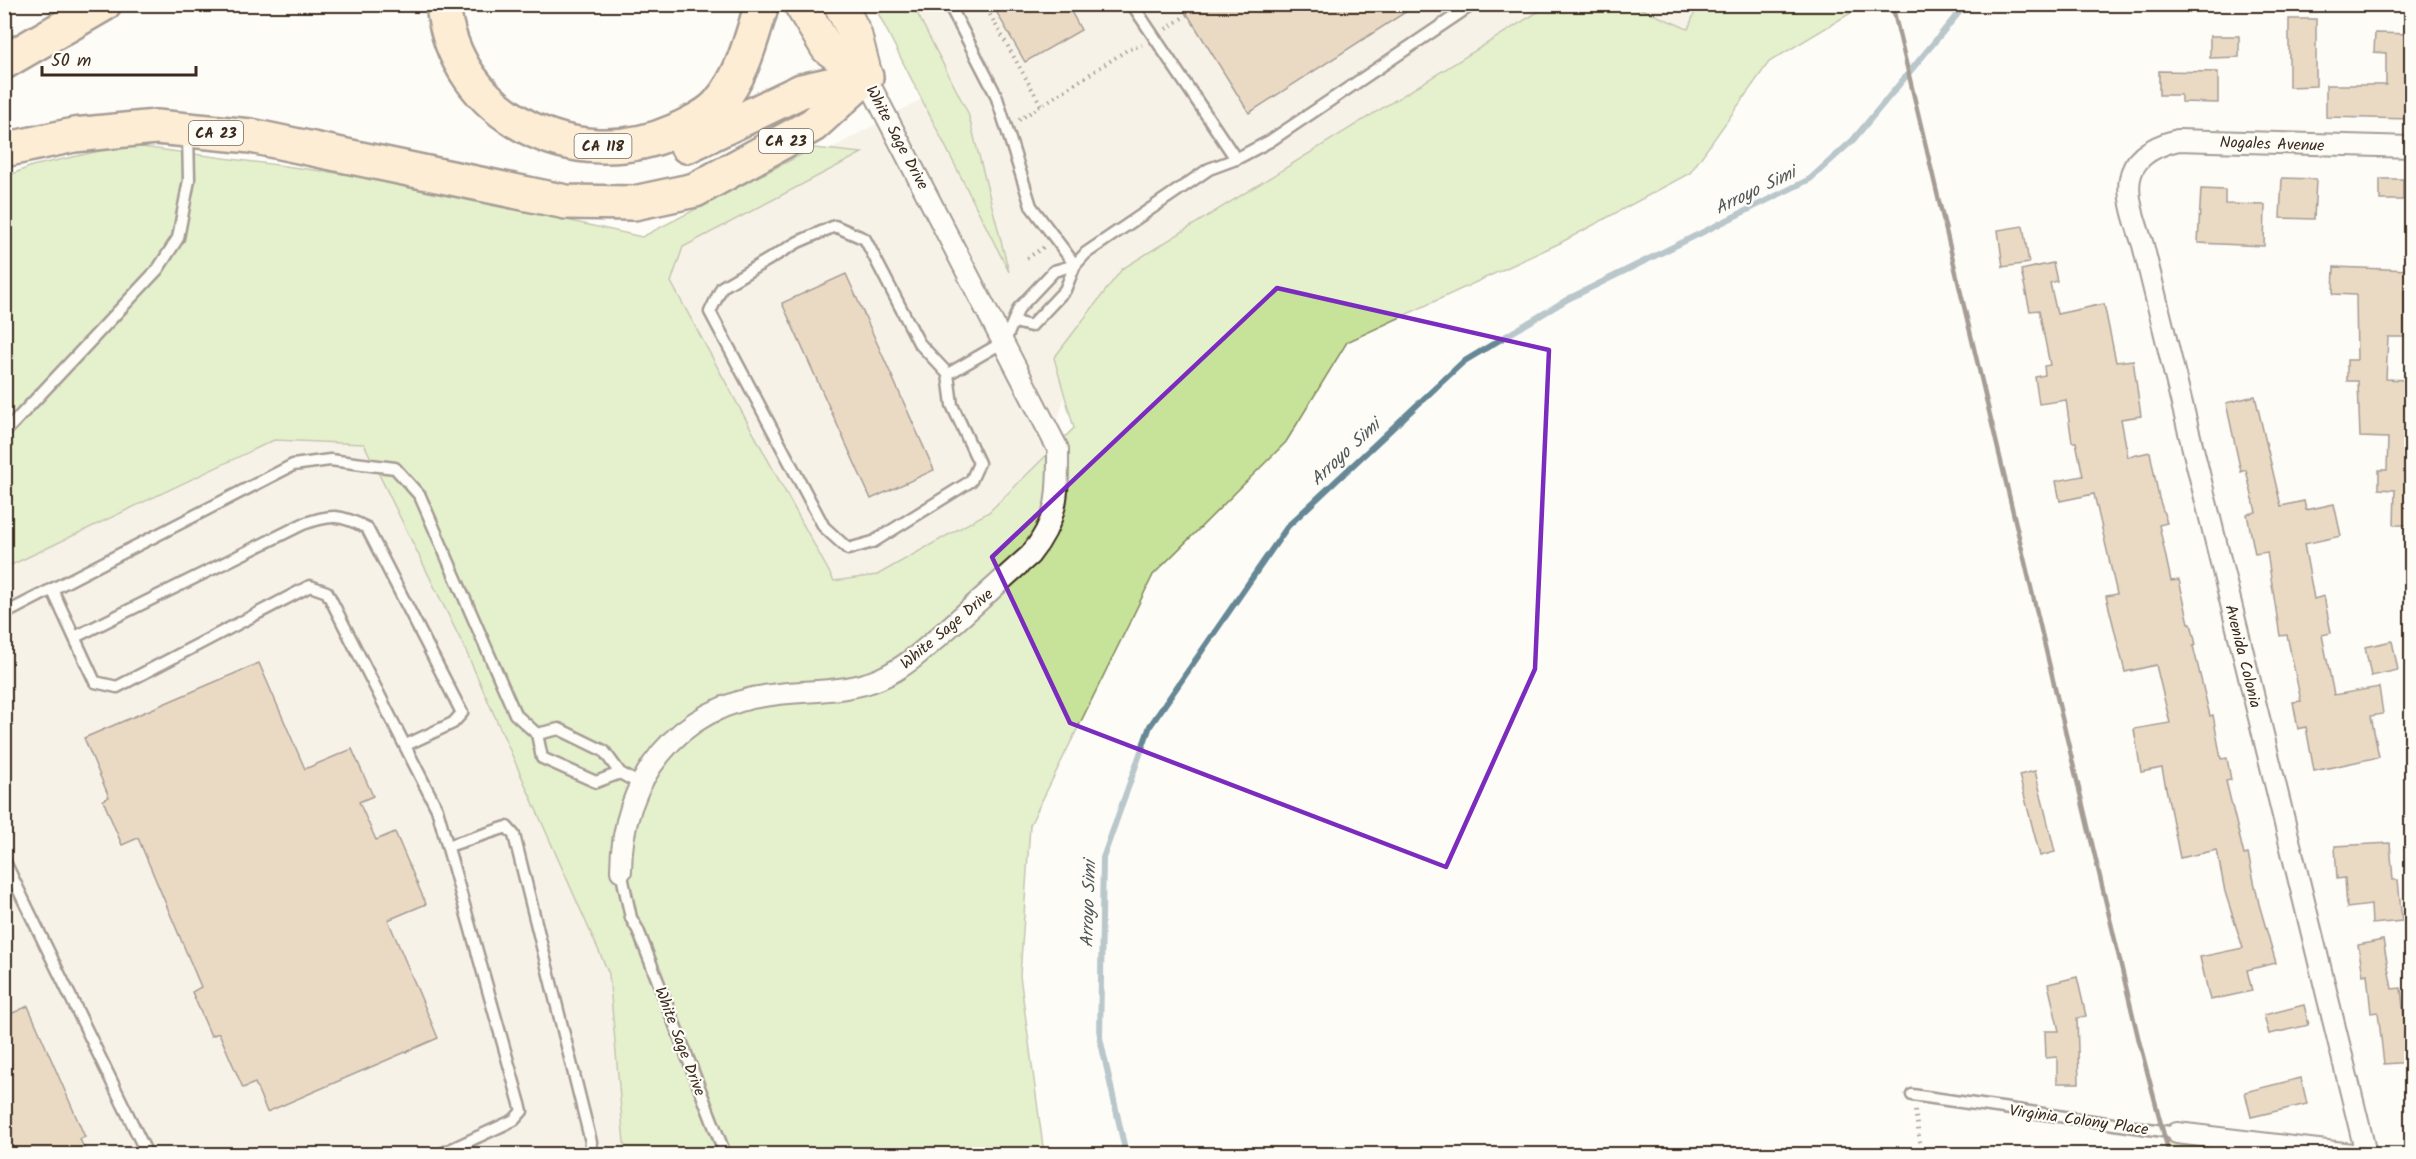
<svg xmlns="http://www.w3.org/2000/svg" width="2416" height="1159" viewBox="0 0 2416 1159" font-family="Kalam,sans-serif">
  <rect width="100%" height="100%" fill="#fdfcf7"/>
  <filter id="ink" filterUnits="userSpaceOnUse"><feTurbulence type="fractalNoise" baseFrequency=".0167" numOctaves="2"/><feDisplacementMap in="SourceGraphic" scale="12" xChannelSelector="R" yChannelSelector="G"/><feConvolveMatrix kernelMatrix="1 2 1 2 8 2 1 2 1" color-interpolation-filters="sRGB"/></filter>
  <g filter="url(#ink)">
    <g fill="#f0e6d5">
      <polygon points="898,5 1580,5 1078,354 1036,490 838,598 644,251 940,89"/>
      <polygon points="1613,5 1707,5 1699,30"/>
      <polygon points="274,440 364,444 465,649 609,974 625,1154 5,1154 5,568"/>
    </g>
    <g fill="#c7e39a" stroke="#81865c" stroke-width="1.5">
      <polygon points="874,5 913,5 968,113 1009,272"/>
      <polygon points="1549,5 1632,5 1688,29 1698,5 1864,5 1769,62 1690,173 1560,243 1347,342 1286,442 1153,575 1030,825 1020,976 1044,1154 625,1154 609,974 465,649 364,444 274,440 5,568 5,177 32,166 127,145 389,180 642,237 814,148 862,153 683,247 671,282 834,581 877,575 989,512 1074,428 1054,358 1122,269"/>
      <polygon points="2163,1132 2352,1154 2169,1154"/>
    </g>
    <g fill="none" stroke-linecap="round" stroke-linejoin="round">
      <polyline stroke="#668795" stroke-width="6" points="1126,1154 1100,1038 1103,858 1150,726 1288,526 1463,362 1568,299 1810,179 1853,140 1966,4"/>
    </g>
    <g fill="#d2b285" stroke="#3b2a1e" stroke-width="1.5">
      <polygon points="992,4 1067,4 1081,30 1025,62"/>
      <polygon points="1181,4 1418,4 1249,113"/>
      <polygon points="2289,19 2316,19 2316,86 2289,87"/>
      <polygon points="2375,33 2412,34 2412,119 2326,117 2326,85 2386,85 2386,53 2374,52"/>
      <polygon points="2210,36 2239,36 2239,57 2210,58"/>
      <polygon points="2159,71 2218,72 2218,103 2181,102 2181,95 2159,95"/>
      <polygon points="2282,178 2316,179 2314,219 2280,218"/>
      <rect x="2380" y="179" width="23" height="21"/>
      <polygon points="2201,189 2225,190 2225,204 2265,205 2264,246 2198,243"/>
      <polygon points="2023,226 2029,263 2003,267 1998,230"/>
      <polygon points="2053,263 2057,281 2050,283 2057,314 2104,304 2116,362 2133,360 2141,416 2121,419 2128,457 2150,452 2159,498 2167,523 2159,525 2171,581 2179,580 2189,623 2191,623 2196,645 2193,646 2210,716 2213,715 2221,759 2227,758 2231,780 2226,781 2244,855 2248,854 2259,904 2276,963 2247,970 2252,991 2210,1000 2200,957 2243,948 2225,892 2217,850 2180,858 2162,768 2141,772 2134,729 2170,723 2156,665 2125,672 2106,596 2117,594 2094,494 2060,501 2056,481 2083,476 2076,442 2072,442 2066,400 2039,404 2035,377 2045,375 2044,366 2050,365 2039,310 2030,311 2021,270"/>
      <polygon points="2334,267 2410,270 2409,292 2404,291 2404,337 2388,337 2386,379 2406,380 2405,416 2412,416 2412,525 2394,525 2395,490 2379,489 2379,470 2387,470 2388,438 2360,437 2358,381 2347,381 2347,360 2357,360 2356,295 2333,294"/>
      <polygon points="846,274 934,470 871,499 782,303"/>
      <polygon points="2255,396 2281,506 2304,501 2306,510 2334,504 2341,536 2304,544 2314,599 2324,596 2331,633 2322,635 2334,695 2379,687 2383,714 2371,716 2379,757 2314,771 2306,727 2298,729 2293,702 2301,701 2287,635 2280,636 2267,552 2255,554 2247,514 2256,512 2246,470 2241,472 2226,403"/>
      <polygon points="2392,641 2398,670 2371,676 2365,647"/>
      <polygon points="259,663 305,769 352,749 373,796 359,802 376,840 395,832 426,904 388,920 438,1038 267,1112 255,1083 243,1088 219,1033 211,1036 192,992 201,987 138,838 122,845 103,800 109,797 84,738"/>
      <polygon points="2035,771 2055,852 2040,856 2019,775"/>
      <polygon points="2390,843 2393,880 2398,880 2402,921 2372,924 2371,905 2347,908 2345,878 2337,879 2335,846"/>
      <polygon points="2383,940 2392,989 2401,988 2405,1027 2412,1027 2412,1062 2384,1064 2378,1012 2371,1013 2367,974 2363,975 2358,945"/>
      <polygon points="2077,977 2086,1016 2077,1018 2079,1083 2057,1083 2057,1057 2046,1058 2045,1031 2059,1031 2048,984"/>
      <polygon points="2304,1005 2309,1025 2269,1034 2264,1015"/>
      <polygon points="28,1006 85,1137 80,1139 87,1155 4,1155 4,1017"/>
      <polygon points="2301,1078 2307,1104 2251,1117 2245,1092"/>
    </g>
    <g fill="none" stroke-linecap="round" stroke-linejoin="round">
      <g stroke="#3b2a1e" stroke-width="15">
        <g id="lane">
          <polyline points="949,4 996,95 1031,206 1075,265"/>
          <polyline points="1132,4 1236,159"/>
          <polyline points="1014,322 1031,326 1065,290 1075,265 1086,253 1209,169 1236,159 1270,141 1473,4"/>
          <polyline points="948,374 919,343 865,239 835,226 798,242 722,287 710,312 824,527 848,549 873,542 971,481 979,463 952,405 948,374 1005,341 1019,308 1054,271 1075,265"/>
          <polyline points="4,433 158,269 178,238 189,180 188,133"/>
          <polyline points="52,589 95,682 117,687 310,586 327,592 437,809 522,1111 514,1120 441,1154"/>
          <polyline points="4,614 293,465 330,460 395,468 420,496 515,714 537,734 542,758 596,782 620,773"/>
          <path d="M75,637L303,524C331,514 340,514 367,528L462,713L453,723L406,745"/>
          <polyline points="537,734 559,729 604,751 620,773 640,784"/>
          <polyline points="448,846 507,827 514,835 591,1142 590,1154"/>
          <polyline points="4,860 147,1154"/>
          <polyline points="621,871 631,918 638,930 725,1154"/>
          <polyline points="1912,1095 2177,1133"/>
        </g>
      </g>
      <g stroke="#3b2a1e" stroke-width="24">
        <g id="street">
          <path d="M621,871C621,780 678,706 771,695C806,690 846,693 879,679C907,667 929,645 952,625C978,602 1004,578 1030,555C1059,519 1058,494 1058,449L866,77"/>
          <polyline points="2177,1133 2352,1154"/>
          <path d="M2366,1154L2143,245C2126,195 2113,156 2178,140L2412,147"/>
        </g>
      </g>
      <g stroke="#3b2a1e" stroke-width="36">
        <g id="primary">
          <polyline points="800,4 827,48 866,77"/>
          <polyline points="840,4 855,34 866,77"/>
        </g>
      </g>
      <g stroke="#3b2a1e" stroke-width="38">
        <g id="highway">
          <path d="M443,4C454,116 575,176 675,131C690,124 710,115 720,102C742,76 750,43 760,11L759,4"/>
          <polyline points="4,62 104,4"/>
          <polyline points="687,146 801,91 864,77"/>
          <polyline points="4,150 74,135 156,127 251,136 566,202 634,203 695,190 813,125 866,77"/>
        </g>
      </g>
      <g stroke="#3b2a1e" stroke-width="4" stroke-dasharray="1.5 4.5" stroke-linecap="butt">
        <polyline points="984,4 1041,105"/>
        <polyline points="1166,29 1188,14"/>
        <polyline points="1019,120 1127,50 1142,45"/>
        <polyline points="1027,258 1044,247"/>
        <polyline points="1915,1111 1922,1154"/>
      </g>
      <use href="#lane" stroke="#fdfcf7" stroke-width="10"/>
      <use href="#street" stroke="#fdfcf7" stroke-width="20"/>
      <use href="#primary" stroke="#fddcac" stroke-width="32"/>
      <use href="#highway" stroke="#fddcac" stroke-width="33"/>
      <polyline stroke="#3b2a1e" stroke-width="4.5" points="1892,4 2139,1041 2169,1154"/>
    </g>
  </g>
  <path d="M0 0H2416V1159H0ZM1277,288L1549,350L1535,669L1446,867L1070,723L992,557Z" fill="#fdfcf7" fill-opacity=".55" fill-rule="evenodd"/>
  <path fill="none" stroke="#7b2cbf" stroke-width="4.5" stroke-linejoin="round" d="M1277,288L1549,350L1535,669L1446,867L1070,723L992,557Z"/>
  <g text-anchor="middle" stroke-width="4.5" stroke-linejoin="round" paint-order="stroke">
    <g fill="#fdfcf7" stroke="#75695f" stroke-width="1.5">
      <rect x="189" y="121" width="54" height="24" rx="4.5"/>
      <rect x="759" y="129" width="54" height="24" rx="4.5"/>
      <rect x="574.5" y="134" width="57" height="24" rx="4.5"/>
    </g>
    <g font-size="15" font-weight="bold" fill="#3b2a1e">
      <text x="216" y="138">CA 23</text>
      <text x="786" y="146">CA 23</text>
      <text x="603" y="151">CA 118</text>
    </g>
    <g font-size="16" fill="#3b2a1e" stroke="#fdfcf7">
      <text transform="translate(898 137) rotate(62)" y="6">White Sage Drive</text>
      <text transform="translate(2272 143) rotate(2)" y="6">Nogales Avenue</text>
      <text transform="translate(946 628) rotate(-40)" y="6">White Sage Drive</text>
      <text transform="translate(2244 656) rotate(76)" y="6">Avenida Colonia</text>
      <text transform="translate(681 1041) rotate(69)" y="6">White Sage Drive</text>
      <text transform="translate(2079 1119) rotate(8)" y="6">Virginia Colony Place</text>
    </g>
    <g font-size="18" font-style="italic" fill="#515859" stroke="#fdfcf7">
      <text transform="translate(1755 190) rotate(-26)" y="6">Arroyo Simi</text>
      <text transform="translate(1345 452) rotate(-43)" y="6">Arroyo Simi</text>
      <text transform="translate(1088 904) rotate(-88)" y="6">Arroyo Simi</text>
    </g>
  </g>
  <rect width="2416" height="1159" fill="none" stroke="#fdfcf7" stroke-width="24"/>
  <rect x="12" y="12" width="2392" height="1135" fill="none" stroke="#3b2a1e" stroke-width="2" filter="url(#ink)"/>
  <path d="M42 66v9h154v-9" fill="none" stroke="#3b2a1e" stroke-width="3"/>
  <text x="51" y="66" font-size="18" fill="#3b2a1e" stroke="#fdfcf7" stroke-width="4.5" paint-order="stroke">50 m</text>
</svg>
